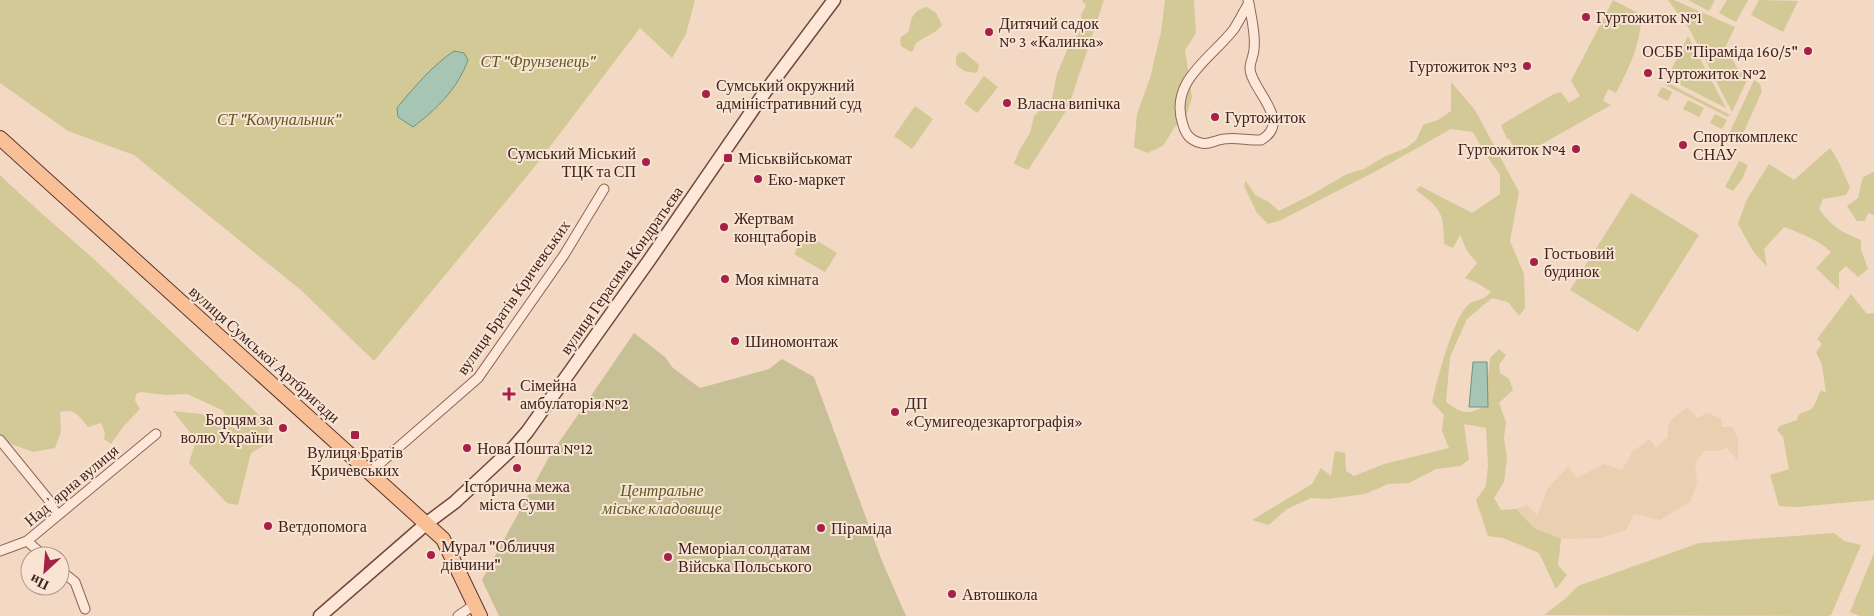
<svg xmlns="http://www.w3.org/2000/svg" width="1874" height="616" viewBox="0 0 1874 616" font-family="'Crimson Pro',serif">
  <rect width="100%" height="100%" fill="#f3d8c4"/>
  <polygon fill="#e9d0b0" points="1687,408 1698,418 1706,413 1721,418 1722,427 1733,427 1738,441 1738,461 1727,448 1718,451 1704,451 1695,463 1697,482 1691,501 1660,520 1634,514 1626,530 1599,538 1561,539 1534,528 1516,509 1527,505 1537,515 1548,488 1568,467 1577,478 1604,464 1622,470 1633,451 1650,439 1656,448 1660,444 1668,437 1668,426 1671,420"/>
  <g fill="#d2c996">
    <polygon points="0,0 695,0 686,34 672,58 640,28 536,165 374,361 302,291 134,155 68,131 0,83"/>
    <polygon points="1082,0 1104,0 1068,108 1028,170 1016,165 1014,163 1020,149 1030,133 1034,116 1052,99 1057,74 1070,43 1079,33 1082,24 1081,14 1086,6"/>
    <polygon points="1165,0 1194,0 1196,33 1185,50 1192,97 1187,114 1174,128 1163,146 1147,153 1134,147 1137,114 1150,78 1161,32"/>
    <path d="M1613,0L1642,15C1639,47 1631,64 1616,93L1608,89L1603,101L1611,105L1519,157L1509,139H1507L1501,125L1554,94L1561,92L1569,103L1580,96L1571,81Z"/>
    <polygon points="1668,0 1674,0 1735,27 1726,46 1738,70 1749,76 1732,112 1690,30"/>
    <polygon points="1688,0 1715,0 1709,11"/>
    <polygon points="1727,0 1748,0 1736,22 1719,13"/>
    <polygon points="1759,0 1798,1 1783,32 1751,15"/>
    <path d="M927,7L936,13L942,25C936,34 923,37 915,44L914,49L911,52L901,46C899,33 903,38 909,31C911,18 913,10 927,7Z"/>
    <polygon points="1688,36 1726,108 1667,78"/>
    <polygon points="964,52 979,65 978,71 975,73 964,71 956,65 956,57 959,53"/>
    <polygon points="984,76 998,87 977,113 964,103"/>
    <polygon points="1754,80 1760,84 1762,91 1742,136 1736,138 1729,134"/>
    <path d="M1451,82L1475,110L1519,192L1510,241L1524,274L1525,308L1519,316L1508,302L1492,298L1467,319L1450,357L1446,402C1461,413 1468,416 1485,406L1490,358L1499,349L1506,355L1499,365L1500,373L1509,379L1513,390L1499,403L1506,422L1504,438L1507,458L1504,482L1494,498L1501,510L1516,509L1534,528L1561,539L1558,565L1567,575L1556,589L1539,553L1503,538L1488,536L1476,500L1486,486L1488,465L1486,428L1464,424L1469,460L1460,466L1436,469L1409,483L1388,484L1365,494L1328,499L1311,498L1287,509L1269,525L1252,520L1312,484L1321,468L1331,476L1335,451L1345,453L1346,471L1354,476L1384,464L1449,448L1442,431L1444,415L1432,402C1438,379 1452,318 1470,303C1473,301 1478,301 1481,299C1485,298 1488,295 1491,292L1479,284L1465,278L1477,263L1467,251L1460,235L1453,248L1444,244C1444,212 1441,209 1416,190L1420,186L1472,213L1500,194V175L1484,152L1473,132L1451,129L1378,170L1281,220L1268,224L1257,213L1244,186L1246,181L1255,195L1269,202L1279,211L1311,195L1347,174L1364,169L1386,156L1406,148L1416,140L1423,125L1438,120L1451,111Z"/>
    <polygon points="1666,82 1730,115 1728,117 1665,85"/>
    <polygon points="1662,87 1672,92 1668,101 1657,96"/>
    <polygon points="1688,100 1704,108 1699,117 1683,109"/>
    <polygon points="915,106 933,119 912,149 894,136"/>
    <polygon points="1715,114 1727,120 1722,129 1710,123"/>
    <path d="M1830,148C1839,160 1843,173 1850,187L1846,195L1823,199L1819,209C1832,227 1841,232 1861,240V250L1868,269L1858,277L1846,266L1839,272V290L1816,268L1831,252C1819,240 1800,233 1784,227L1764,249L1767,267L1753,251L1738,224L1747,199L1769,164L1794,180Z"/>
    <polygon points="1739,161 1748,165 1742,179 1733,191 1725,187"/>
    <polygon points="1874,172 1874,215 1868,213 1865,221 1857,221 1847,206 1858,198 1863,177"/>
    <path d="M0,175C31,205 65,233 97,262C154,316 212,369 269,425L268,443L251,453L238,505L227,503L189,463L196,440L173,411L201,414L238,430L222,410L187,394L166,395L141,392L136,394L135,401L140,409L123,427L111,444L104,439L105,433L101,423L88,427C79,416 75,408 60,412L61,432L55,448L33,452L0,440Z"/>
    <polygon points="1631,193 1699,235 1638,332 1570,290"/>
    <polygon points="806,234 837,253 825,272 794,254"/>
    <path d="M1851,294L1867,314L1874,313V500L1797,507L1779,506L1770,475L1789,469L1783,437L1777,430L1780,426L1797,420C1799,409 1808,414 1813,407C1817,402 1818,395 1821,390L1826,393L1822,365L1816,352L1822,344L1817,339Z"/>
    <polygon points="1834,533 1844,541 1861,545 1831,615 1828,616 1544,615 1566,598 1578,586 1699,543"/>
    <polygon points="1874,553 1874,616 1860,616 1850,612"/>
  </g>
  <polygon fill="#c7bf96" points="634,333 665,357 673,368 700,388 769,369 782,359 814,377 882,561 906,616 499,616 482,580 549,457"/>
  <g fill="#a6c5b3" stroke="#6b957f">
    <path d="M454,51L464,53L468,60C458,88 437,109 413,127L398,117L397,108C413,88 433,65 454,51Z"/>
    <polygon points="1473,362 1487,362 1488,407 1469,407"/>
  </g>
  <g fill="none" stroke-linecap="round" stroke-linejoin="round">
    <g stroke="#906658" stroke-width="11">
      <g id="street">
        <path d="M1248,0L1249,3C1251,17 1256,34 1254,49C1254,55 1250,62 1250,68C1250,89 1294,121 1261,140C1247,141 1233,136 1219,140C1212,142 1207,145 1201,143C1190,140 1186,135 1183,125C1168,81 1212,58 1234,29C1239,21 1244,11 1249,3"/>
        <polyline points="0,440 48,499 57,515"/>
        <polyline points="370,472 478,378 564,255 604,189"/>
        <polyline points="27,541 44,556"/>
        <polyline points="0,551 27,541 156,434"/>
        <polyline points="60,570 75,582 85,609"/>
        <polyline points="458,616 474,605"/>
      </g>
    </g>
    <g stroke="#72473b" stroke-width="15">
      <polyline id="secondary" points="320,616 427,523 455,502 514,447 527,432 648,262 765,92 834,0"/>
    </g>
    <g stroke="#5d352c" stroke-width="16">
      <polyline id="primary" points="0,138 443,539 480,616"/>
    </g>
    <use href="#street" stroke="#fce7d8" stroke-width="9"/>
    <use href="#secondary" stroke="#fce7d8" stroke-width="12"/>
    <use href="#primary" stroke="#f9c098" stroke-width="14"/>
  </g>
  <g fill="#a62147" stroke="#f9e4d4" stroke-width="2">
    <circle cx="1586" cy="17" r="5"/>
    <circle cx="989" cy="32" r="5"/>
    <circle cx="1808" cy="51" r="5"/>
    <circle cx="1527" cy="66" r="5"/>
    <circle cx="1648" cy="73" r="5"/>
    <circle cx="706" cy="94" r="5"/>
    <circle cx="1007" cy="103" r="5"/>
    <circle cx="1215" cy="117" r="5"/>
    <circle cx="1683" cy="145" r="5"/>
    <circle cx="1576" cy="149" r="5"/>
    <rect x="723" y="153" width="10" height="10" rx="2.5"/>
    <circle cx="646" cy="162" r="5"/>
    <circle cx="758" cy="179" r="5"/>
    <circle cx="724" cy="227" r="5"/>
    <circle cx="1534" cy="262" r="5"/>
    <circle cx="725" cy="279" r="5"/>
    <circle cx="735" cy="341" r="5"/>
    <path d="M506.5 386.5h5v5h5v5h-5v5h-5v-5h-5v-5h5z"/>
    <circle cx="895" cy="412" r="5"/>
    <circle cx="283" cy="428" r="5"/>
    <rect x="350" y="430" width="10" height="10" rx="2.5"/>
    <circle cx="467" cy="448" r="5"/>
    <circle cx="517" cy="468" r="5"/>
    <circle cx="268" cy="526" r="5"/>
    <circle cx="821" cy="528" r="5"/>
    <circle cx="431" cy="555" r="5"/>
    <circle cx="668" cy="557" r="5"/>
    <circle cx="952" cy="594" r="5"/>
  </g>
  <g text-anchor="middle" stroke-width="4" stroke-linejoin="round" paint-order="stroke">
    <g font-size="16" fill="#3e241d" stroke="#f9e4d4" text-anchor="start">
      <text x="1596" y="23">Гуртожиток №1</text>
      <text x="999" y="29">Дитячий садок<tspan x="999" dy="18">№ 3 «Калинка»</tspan></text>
      <text x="1798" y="57" text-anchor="end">ОСББ "Піраміда 160/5"</text>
      <text x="1517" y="72" text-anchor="end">Гуртожиток №3</text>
      <text x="1658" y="79">Гуртожиток №2</text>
      <text x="716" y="91">Сумський окружний<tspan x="716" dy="18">адміністративний суд</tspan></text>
      <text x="1017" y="109">Власна випічка</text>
      <text x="1225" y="123">Гуртожиток</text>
      <text x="1693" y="142">Спорткомплекс<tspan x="1693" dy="18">СНАУ</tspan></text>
      <text x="1566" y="155" text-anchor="end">Гуртожиток №4</text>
      <text x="636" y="159" text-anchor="end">Сумський Міський<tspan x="636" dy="18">ТЦК та СП</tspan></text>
      <text x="738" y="164">Міськвійськомат</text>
      <text x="768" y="185">Еко-маркет</text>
      <text x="734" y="224">Жертвам<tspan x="734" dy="18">концтаборів</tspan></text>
      <text x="1544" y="259">Гостьовий<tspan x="1544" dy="18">будинок</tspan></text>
      <text x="735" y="285">Моя кімната</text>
      <text x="745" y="347">Шиномонтаж</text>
      <text x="520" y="391">Сімейна<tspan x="520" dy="18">амбулаторія №2</tspan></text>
      <text x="905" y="409">ДП<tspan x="905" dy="18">«Сумигеодезкартографія»</tspan></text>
      <text x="273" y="425" text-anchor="end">Борцям за<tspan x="273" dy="18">волю України</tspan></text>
      <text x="477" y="454">Нова Пошта №12</text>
      <text x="355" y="458" text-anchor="middle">Вулиця Братів<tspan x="355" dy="18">Кричевських</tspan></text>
      <text x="517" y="492" text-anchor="middle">Історична межа<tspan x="517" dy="18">міста Суми</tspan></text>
      <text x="278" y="532">Ветдопомога</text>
      <text x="831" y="534">Піраміда</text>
      <text x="441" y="552">Мурал "Обличчя<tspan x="441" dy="18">дівчини"</tspan></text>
      <text x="678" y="554">Меморіал солдатам<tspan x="678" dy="18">Війська Польського</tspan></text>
      <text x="962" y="600">Автошкола</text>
    </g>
    <g font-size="16" font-style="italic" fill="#5d5b22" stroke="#f9e4d4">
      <text x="538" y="67">СТ "Фрунзенець"</text>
      <text x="279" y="125">СТ "Комунальник"</text>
      <text x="662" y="496">Центральне<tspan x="662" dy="18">міське кладовище</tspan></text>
    </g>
    <g font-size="16" fill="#3e241d" stroke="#f9e4d4">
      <text transform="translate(621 270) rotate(-55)" y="6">вулиця Герасима Кондратьєва</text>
      <text transform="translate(513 297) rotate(-55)" y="6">вулиця Братів Кричевських</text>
      <text transform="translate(265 354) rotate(42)" y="6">вулиця Сумської Артбригади</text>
      <text transform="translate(71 485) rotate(-40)" y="6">Надʼярна вулиця</text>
    </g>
  </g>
  <g transform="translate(45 571) rotate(206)"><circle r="24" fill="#f9e4d4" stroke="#ae978b"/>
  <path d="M0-4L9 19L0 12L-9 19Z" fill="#a62147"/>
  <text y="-8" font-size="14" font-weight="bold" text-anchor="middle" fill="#3e241d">Пн</text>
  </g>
</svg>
